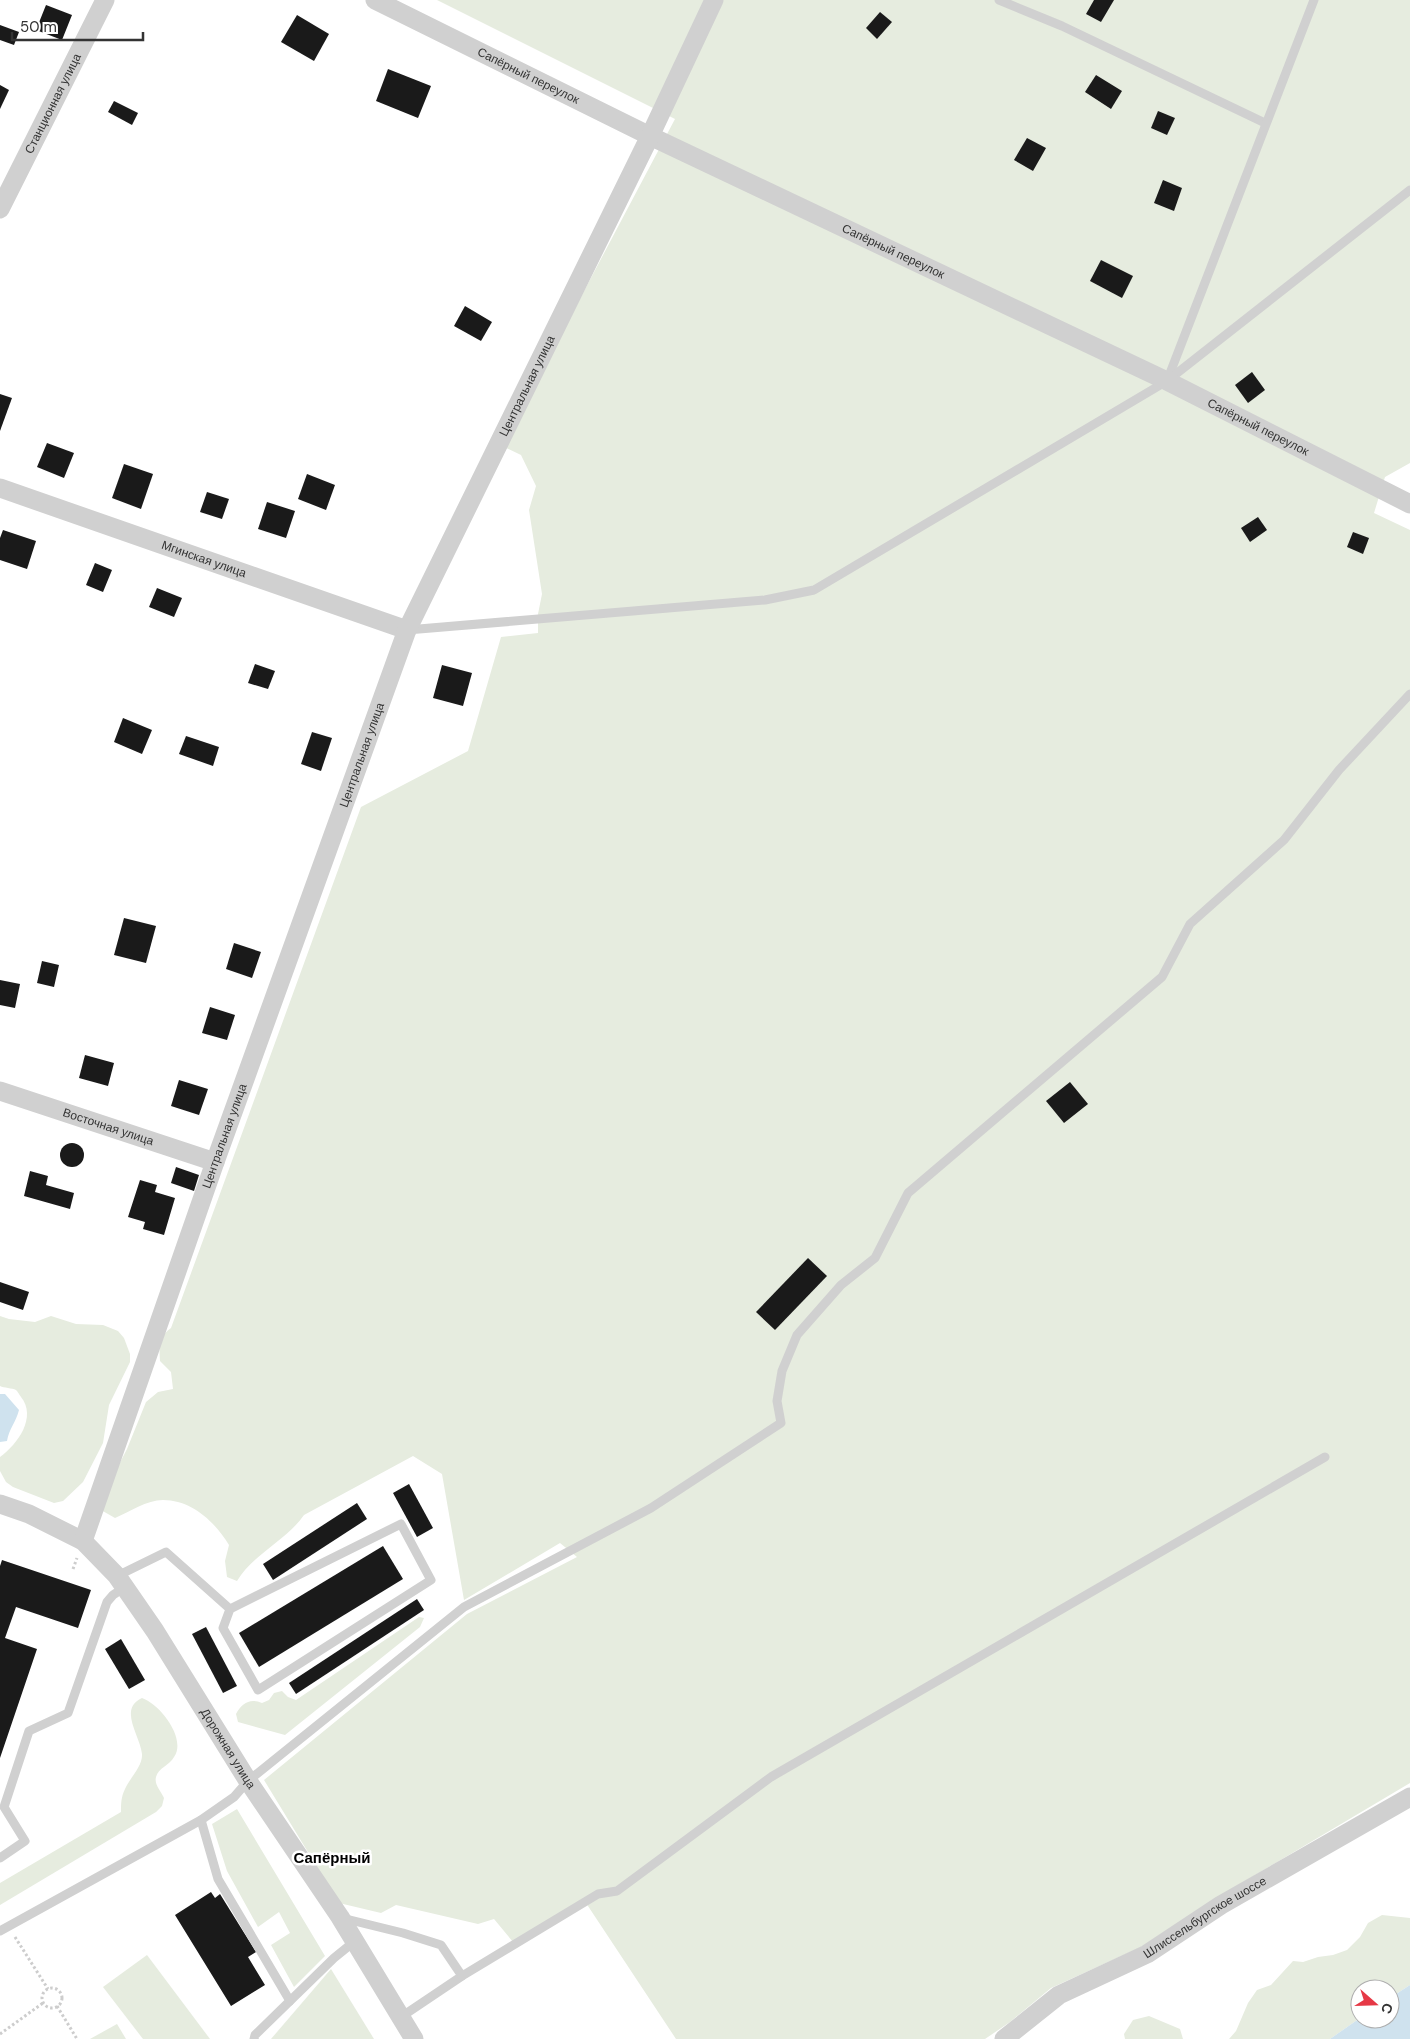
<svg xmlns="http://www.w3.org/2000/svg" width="1410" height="2039" viewBox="0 0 1410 2039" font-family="'DM Sans',sans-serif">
  <rect width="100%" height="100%" fill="#fff"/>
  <g fill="#e6ecdf">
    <path d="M437,0H1410V463L1385,477L1374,513L1410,530V1783L1218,1897L1141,1947L1051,1988L1010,2022L985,2039H676L584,1900L513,1942L494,1919L478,1924L396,1905L381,1913L339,1903L264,1780L467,1614L577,1557L560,1543L464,1600L442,1474L413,1456L304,1515C286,1541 253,1554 237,1581L227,1577L225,1561L229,1545C215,1522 192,1500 163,1500C147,1500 129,1512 115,1518L101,1510L111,1480L127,1449L146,1402L158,1392L173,1389L171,1372L160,1361C159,1348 159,1336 171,1328L361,807L468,751L501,637L538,633V614L542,594L529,510L536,486L521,455L502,446L675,119Z"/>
    <path d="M0,1316L9,1319L35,1322L51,1316L76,1324L103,1325L118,1331L124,1338L130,1354V1362L109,1405L103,1443L83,1482L63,1501L54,1503L13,1487L6,1482L0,1471V1457C18,1444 37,1417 21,1397C19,1394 18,1392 16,1390C12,1388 4,1388 0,1386Z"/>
    <path d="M419,1617L424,1618L420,1627L285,1735L238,1722L236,1714C242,1703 250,1698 262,1703L269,1700L274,1693L282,1691L288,1697L296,1700Z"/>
    <path d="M142,1698C160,1704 187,1739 174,1757C170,1765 158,1768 156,1777C154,1785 161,1791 164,1798L162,1806L156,1812L0,1905V1883L121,1812C121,1804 121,1797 125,1789C129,1779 143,1766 142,1754C140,1735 118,1709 142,1698Z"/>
    <polygon points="237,1809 325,1956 294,1987 271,1945 290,1933 279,1912 258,1927 227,1871 212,1824"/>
    <polygon points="1382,1915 1410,1918 1410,1985 1390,1998 1390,1989 1360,1989 1360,2018 1330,2039 1229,2039 1236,2031 1248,2003 1257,1990 1271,1985 1293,1961 1303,1962 1318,1957 1333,1955 1347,1950 1360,1937 1368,1923"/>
    <polygon points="147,1955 210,2039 143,2039 103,1987"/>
    <polygon points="331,1969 374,2039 271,2039"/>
    <polygon points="1149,2016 1180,2029 1183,2039 1125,2039 1124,2034 1133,2020"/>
    <polygon points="117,2024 126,2039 90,2039"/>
  </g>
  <g fill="#cfe2ee">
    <path d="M0,1394H5L19,1410C16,1422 9,1429 7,1441L0,1442Z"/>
    <polygon points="1410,1985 1410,2039 1330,2039 1360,2018 1390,2019 1390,1998"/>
  </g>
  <g fill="#1a1a1a">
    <polygon points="1094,0 1114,0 1101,22 1086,14"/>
    <polygon points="46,5 72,15 62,40 36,30"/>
    <polygon points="880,12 892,22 877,39 866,28"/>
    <polygon points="297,15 329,34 314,61 281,42"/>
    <polygon points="0,25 19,32 14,45 0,40"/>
    <polygon points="388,69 431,86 418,118 376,101"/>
    <polygon points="1096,75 1122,91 1111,109 1085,92"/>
    <polygon points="0,85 9,90 0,109"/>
    <polygon points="114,101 138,113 132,125 108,112"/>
    <polygon points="1158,111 1175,118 1167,135 1151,128"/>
    <polygon points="1027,138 1046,148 1033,171 1014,160"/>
    <polygon points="1163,180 1182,188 1174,211 1154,203"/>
    <polygon points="1101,260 1133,276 1122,298 1090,281"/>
    <polygon points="465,306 492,322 481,341 454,326"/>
    <polygon points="1252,372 1265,390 1248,403 1235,385"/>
    <polygon points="0,394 12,398 0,431"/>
    <polygon points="47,443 74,453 64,478 37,467"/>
    <polygon points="124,464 153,474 141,509 112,498"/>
    <polygon points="307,474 335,485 326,510 298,499"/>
    <polygon points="207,492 229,499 222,519 200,512"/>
    <polygon points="267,502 295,511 286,538 258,529"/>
    <polygon points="1258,517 1267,530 1250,542 1241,528"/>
    <polygon points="3,530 36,541 27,569 0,560 0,538"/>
    <polygon points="1353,532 1369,538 1363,554 1347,547"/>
    <polygon points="95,563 112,570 103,592 86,585"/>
    <polygon points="157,588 182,598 174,617 149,607"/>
    <polygon points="255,664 275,671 268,689 248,683"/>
    <polygon points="442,665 472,673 463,706 433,698"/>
    <polygon points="123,718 152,730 142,754 114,742"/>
    <polygon points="312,732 332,738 321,771 301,764"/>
    <polygon points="186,736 219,747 213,766 179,754"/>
    <polygon points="124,918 156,926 146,963 114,955"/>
    <polygon points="234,943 261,952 252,978 226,969"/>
    <polygon points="42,961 59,965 54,987 37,983"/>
    <polygon points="0,980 20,984 15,1008 0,1005"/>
    <polygon points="210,1007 235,1015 227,1040 202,1033"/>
    <polygon points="85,1055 114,1063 108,1086 79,1078"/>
    <polygon points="179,1080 208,1089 199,1115 171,1106"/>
    <polygon points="1070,1082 1088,1104 1064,1123 1046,1101"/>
    <circle cx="72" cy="1155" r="12"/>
    <polygon points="176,1167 199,1175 194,1191 171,1183"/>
    <polygon points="30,1171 48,1176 46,1185 74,1193 70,1209 24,1196"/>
    <polygon points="140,1180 157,1185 155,1192 175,1198 164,1235 143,1229 145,1222 128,1217"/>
    <polygon points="808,1258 827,1276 775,1330 756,1312"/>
    <polygon points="0,1282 29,1292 23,1310 0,1302"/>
    <polygon points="409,1484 433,1528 417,1537 393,1493"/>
    <polygon points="357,1503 367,1519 273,1580 263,1564"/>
    <polygon points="383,1546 403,1579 259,1667 239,1633"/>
    <polygon points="2,1560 91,1590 78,1628 16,1607 5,1638 37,1649 0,1758 0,1566"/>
    <polygon points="417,1599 424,1610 296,1694 289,1683"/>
    <polygon points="206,1627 237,1686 223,1693 192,1634"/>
    <polygon points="121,1639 145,1680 129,1689 105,1649"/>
    <polygon points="211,1892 215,1898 220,1894 256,1952 248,1957 265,1985 231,2006 175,1915"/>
  </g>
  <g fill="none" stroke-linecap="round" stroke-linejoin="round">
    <g stroke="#cdcdcd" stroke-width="3" stroke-dasharray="2.5 2.5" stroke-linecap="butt">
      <polyline points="73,1569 77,1558"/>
      <polyline points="15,1937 48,1989"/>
      <circle cx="52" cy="1998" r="10"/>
      <polyline points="57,2006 77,2039"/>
      <polyline points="0,2034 43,2003"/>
    </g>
    <g stroke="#d0d0d0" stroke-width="9">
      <polyline points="999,0 1062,26 1265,123"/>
      <polyline points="1167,381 1314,0"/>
      <polyline points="407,630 765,600 814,590 1167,381 1410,190"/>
      <polyline points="117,1576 166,1552 230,1609 401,1524 431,1580 258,1690 223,1628 230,1609"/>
      <polyline points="201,1820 218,1879 290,2001"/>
      <polyline points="0,1858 25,1841 4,1807 29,1731 68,1713 107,1602 113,1595 125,1587"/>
      <polyline points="342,1918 403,1933 441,1945 462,1976 401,2017"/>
      <polyline points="0,1931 201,1820 234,1797 248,1781 464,1607 651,1508 781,1423 777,1401 782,1371 797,1335 841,1285 875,1258 908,1193 1162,977 1190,924 1284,840 1339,770 1410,694"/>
      <polyline points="462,1976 598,1894 617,1891 771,1777 1325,1457"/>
      <polyline points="254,2039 255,2035 334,1958 355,1941"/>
    </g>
    <g stroke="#d0d0d0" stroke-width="19">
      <path id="s1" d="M375,0L650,136L1167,381L1410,504"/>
      <path id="s2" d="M0,209L105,0"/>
      <path id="s3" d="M0,488L407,630"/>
      <path id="s4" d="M0,1091L215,1162"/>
      <path id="s5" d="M0,1504L29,1514L83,1541L117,1576L155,1631L248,1781L340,1917L414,2039"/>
      <path id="s6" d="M83,1541L215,1162L407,630L650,136L714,0"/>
      <path id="s7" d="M1004,2039L1059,1995L1147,1954L1221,1905L1410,1797"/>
    </g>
  </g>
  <g text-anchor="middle" stroke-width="5" stroke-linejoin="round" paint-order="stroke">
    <g font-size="12" fill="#333" stroke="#fff">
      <text dy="4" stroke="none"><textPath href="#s1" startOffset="171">Сапёрный переулок</textPath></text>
      <text dy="4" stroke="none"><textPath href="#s2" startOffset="118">Станционная улица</textPath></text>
      <text dy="4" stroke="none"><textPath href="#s1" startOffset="576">Сапёрный переулок</textPath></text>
      <text dy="4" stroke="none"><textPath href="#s6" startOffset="1239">Центральная улица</textPath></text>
      <text dy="4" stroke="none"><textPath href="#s1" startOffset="981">Сапёрный переулок</textPath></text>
      <text dy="4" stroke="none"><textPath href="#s3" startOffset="216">Мгинская улица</textPath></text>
      <text dy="4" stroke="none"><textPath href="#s6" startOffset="834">Центральная улица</textPath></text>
      <text dy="4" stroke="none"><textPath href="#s4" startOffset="114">Восточная улица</textPath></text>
      <text dy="4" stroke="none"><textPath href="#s6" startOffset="429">Центральная улица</textPath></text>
      <text dy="4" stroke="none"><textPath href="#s5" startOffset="345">Дорожная улица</textPath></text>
      <text dy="4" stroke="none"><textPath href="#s7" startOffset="236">Шлиссельбургское шоссе</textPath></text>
    </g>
    <g font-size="15" font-weight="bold" fill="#000" stroke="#fff">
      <text x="332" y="1863">Сапёрный</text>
    </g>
  </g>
  <g transform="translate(1375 2004) rotate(110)"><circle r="24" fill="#ffffff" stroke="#adadad"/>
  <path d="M0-4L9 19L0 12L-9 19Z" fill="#e63946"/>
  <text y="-8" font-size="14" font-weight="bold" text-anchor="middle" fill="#333333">С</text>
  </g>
  <path d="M12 32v8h131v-8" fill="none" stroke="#333333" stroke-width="2.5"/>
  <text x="20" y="32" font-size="15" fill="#333333" stroke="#ffffff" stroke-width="4" paint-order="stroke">50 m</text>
</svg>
